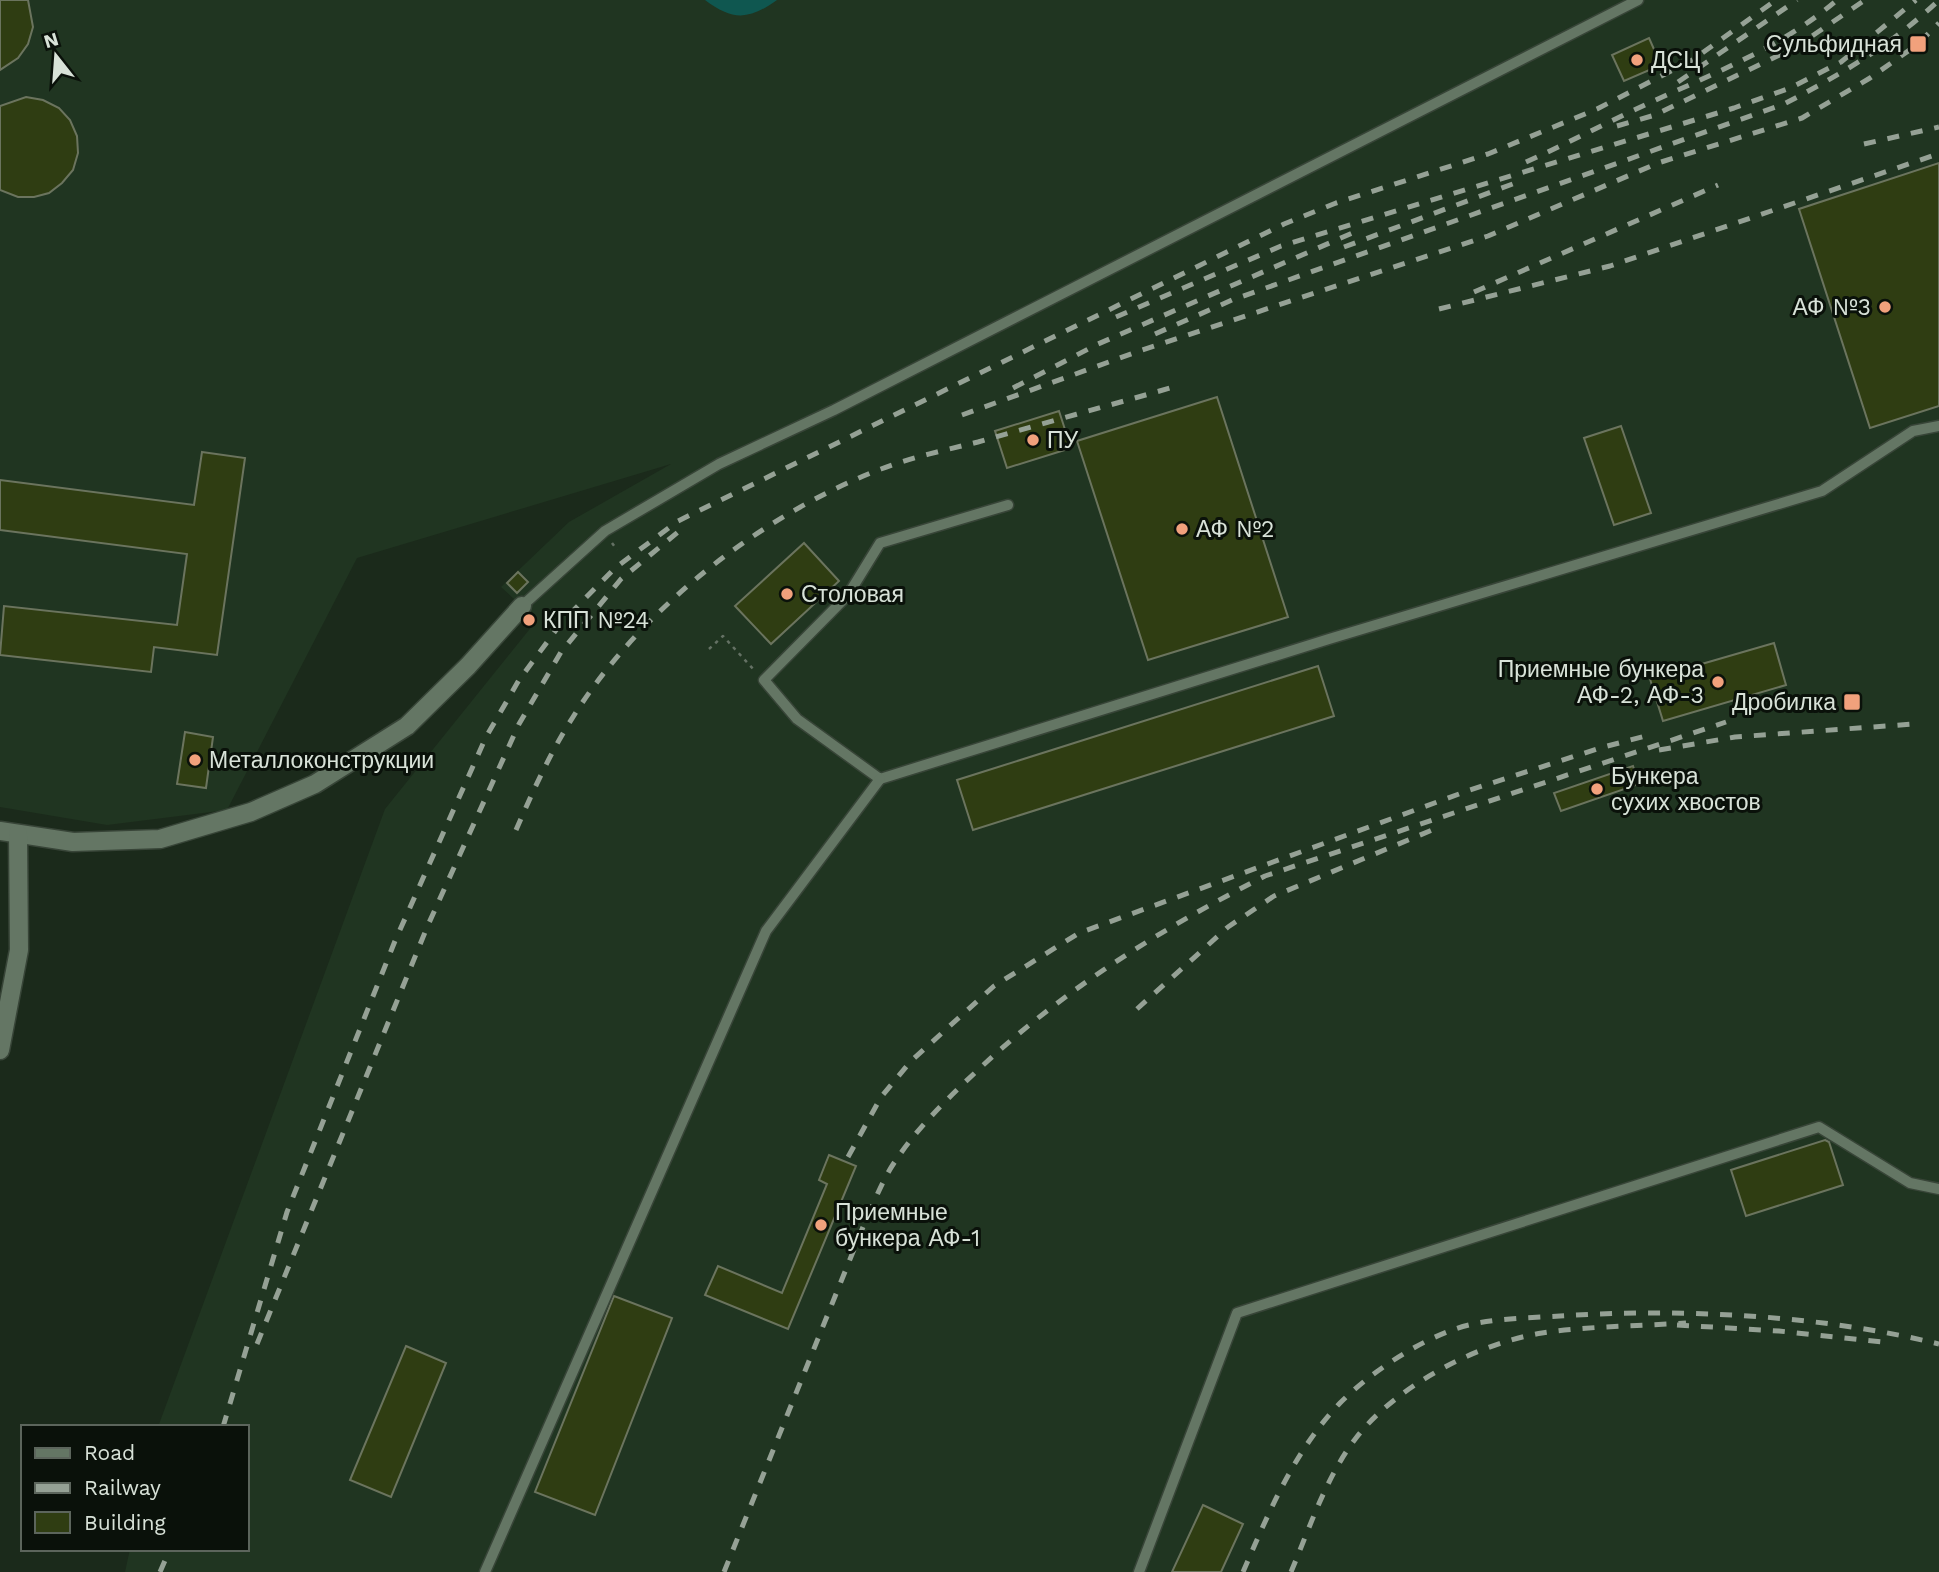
<svg xmlns="http://www.w3.org/2000/svg" width="1939" height="1572" viewBox="0 0 1939 1572" font-family="'Work Sans',sans-serif">
  <rect width="100%" height="100%" fill="#1b2a1b"/>
  <polygon fill="#203521" points="0,0 1939,0 1939,1572 125,1572 130,1549 247,1549 247,1427 158,1427 385,809 537,620 501,587 569,522 671,464 357,558 227,810 107,825 0,807"/>
  <path fill="#0f5750" d="M705,0H777C749,20 733,21 705,0Z"/>
  <g fill="#2f3d12" stroke="#6b745e" stroke-width="2">
    <polygon points="0,0 28,0 33,27 28,44 18,58 0,70"/>
    <polygon points="1649,38 1661,65 1624,81 1612,55"/>
    <polygon points="26,97 43,100 59,108 70,120 77,136 78,153 73,170 62,183 49,193 34,197 18,197 0,190 0,106"/>
    <polygon points="1939,163 1939,406 1870,428 1799,209"/>
    <polygon points="1217,397 1288,617 1148,660 1077,441"/>
    <polygon points="1059,411 1071,448 1007,468 995,431"/>
    <polygon points="1621,426 1651,513 1614,525 1584,438"/>
    <polygon points="202,452 245,458 217,655 154,647 151,672 0,655 4,606 177,625 187,554 0,530 0,480 194,505"/>
    <polygon points="804,543 839,581 771,644 735,606"/>
    <polygon points="518,572 528,582 517,593 507,583"/>
    <polygon points="1774,643 1786,685 1663,721 1650,679"/>
    <polygon points="1318,666 1334,716 973,830 957,780"/>
    <polygon points="185,732 213,737 206,788 177,784"/>
    <polygon points="1633,766 1639,784 1561,811 1554,793"/>
    <polygon points="1825,1140 1829,1142 1843,1185 1746,1216 1731,1170"/>
    <polygon points="829,1155 856,1166 788,1329 705,1295 718,1266 782,1293 827,1184 819,1180"/>
    <polygon points="614,1296 672,1318 595,1515 535,1492"/>
    <polygon points="406,1346 446,1363 391,1497 350,1480"/>
    <polygon points="1203,1505 1243,1524 1221,1572 1172,1572"/>
  </g>
  <g fill="none" stroke-linecap="round" stroke-linejoin="round">
    <g stroke="#384538" stroke-width="13">
      <g id="lane">
        <polyline points="1008,505 880,543 848,595 764,680 797,719 880,779 1329,639 1822,491 1913,431 1939,426"/>
        <polyline points="522,606 605,531 719,464 834,410 1638,0"/>
        <polyline points="485,1572 766,931 880,779"/>
        <polyline points="1139,1572 1237,1313 1819,1127 1910,1183 1939,1189"/>
      </g>
    </g>
    <g stroke="#384538" stroke-width="21">
      <g id="street">
        <polyline points="0,831 73,842 160,839 251,812 315,784 407,726 468,666 522,606"/>
        <polyline points="0,1050 19,950 18,834"/>
      </g>
    </g>
    <g stroke="#647164" stroke-width="2.5" stroke-dasharray="3.5 5" stroke-linecap="butt">
      <polyline points="612,543 617,550"/>
      <polyline points="709,649 723,636 755,671"/>
    </g>
    <use href="#lane" stroke="#647664" stroke-width="10"/>
    <use href="#street" stroke="#647664" stroke-width="18"/>
    <g stroke="#95a195" stroke-width="5" stroke-dasharray="12 12" stroke-linecap="butt">
      <polyline points="1678,82 1797,0"/>
      <polyline points="1617,126 1655,115 1796,47 1865,0"/>
      <polyline points="1864,144 1939,127"/>
      <path d="M1526,162C1562,146 1596,128 1632,111C1701,78 1778,51 1837,0"/>
      <polyline points="1344,247 1518,182"/>
      <polyline points="1474,292 1718,185"/>
      <polyline points="1439,309 1610,266 1932,156 1939,150"/>
      <polyline points="1116,317 1281,246 1734,108 1790,88 1841,62 1916,0"/>
      <path d="M1155,334L1232,300L1784,104C1840,75 1893,44 1939,0"/>
      <polyline points="1013,388 1098,344 1357,231"/>
      <polyline points="962,415 1142,350 1488,236 1658,163 1802,118 1870,78 1918,44 1939,23"/>
      <polyline points="1659,750 1735,737 1913,724"/>
      <path d="M516,830C533,791 550,753 573,717C641,608 763,514 881,469C912,457 946,450 978,442C1044,423 1111,405 1177,386"/>
      <polyline points="1137,1009 1228,927 1274,896 1437,828"/>
      <polyline points="848,1157 881,1097 911,1061 994,986 1079,933 1470,790 1600,748 1653,734"/>
      <polyline points="1677,1325 1779,1331 1882,1342"/>
      <polyline points="257,1344 428,925 519,724 561,652 621,579 678,532"/>
      <polyline points="223,1427 287,1212 395,941 486,737 519,680 562,622 615,568 678,521 1284,224 1336,203 1488,154 1597,109 1694,59 1776,0"/>
      <polyline points="160,1572 170,1549"/>
      <path d="M724,1572L867,1217C876,1198 884,1177 896,1160C919,1126 949,1097 979,1069C1064,989 1161,929 1265,876L1726,722"/>
      <path d="M1243,1572C1269,1512 1294,1451 1340,1403C1370,1373 1415,1343 1455,1329C1487,1318 1527,1318 1560,1316C1682,1308 1821,1315 1939,1344"/>
      <path d="M1291,1572C1310,1527 1326,1477 1356,1438C1396,1386 1478,1343 1542,1333C1589,1326 1638,1326 1686,1323"/>
    </g>
  </g>
  <g fill="#f1a17c" stroke="#0a110a" stroke-width="2.5">
    <rect x="1909" y="35" width="18" height="18" rx="3.5"/>
    <circle cx="1637" cy="60" r="7"/>
    <circle cx="1885" cy="307" r="7"/>
    <circle cx="1033" cy="440" r="7"/>
    <circle cx="1182" cy="529" r="7"/>
    <circle cx="787" cy="594" r="7"/>
    <circle cx="529" cy="620" r="7"/>
    <circle cx="1718" cy="682" r="7"/>
    <rect x="1843" y="693" width="18" height="18" rx="3.5"/>
    <circle cx="195" cy="760" r="7"/>
    <circle cx="1597" cy="789" r="7"/>
    <circle cx="821" cy="1225" r="7"/>
  </g>
  <g text-anchor="middle" stroke-width="6" stroke-linejoin="round" paint-order="stroke">
    <g font-size="23" fill="#d8e2d8" stroke="#0a110a" text-anchor="start">
      <text x="1902" y="52" text-anchor="end">Сульфидная</text>
      <text x="1651" y="68">ДСЦ</text>
      <text x="1871" y="315" text-anchor="end">АФ №3</text>
      <text x="1047" y="448">ПУ</text>
      <text x="1196" y="537">АФ №2</text>
      <text x="801" y="602">Столовая</text>
      <text x="543" y="628">КПП №24</text>
      <text x="1704" y="677" text-anchor="end">Приемные бункера<tspan x="1704" dy="26">АФ-2, АФ-3</tspan></text>
      <text x="1836" y="710" text-anchor="end">Дробилка</text>
      <text x="209" y="768">Металлоконструкции</text>
      <text x="1611" y="784">Бункера<tspan x="1611" dy="26">сухих хвостов</tspan></text>
      <text x="835" y="1220">Приемные<tspan x="835" dy="26">бункера АФ-1</tspan></text>
    </g>
  </g>
  <rect x="21" y="1425" width="228" height="126" fill="#0a110a" stroke="#5c655c" stroke-width="2"/>
  <rect x="35" y="1448" width="35" height="10" fill="#647664" stroke="#5c655c" stroke-width="2"/>
  <text x="84" y="1460" font-size="21" fill="#d8e2d8">Road</text>
  <rect x="35" y="1483" width="35" height="10" fill="#95a195" stroke="#5c655c" stroke-width="2"/>
  <text x="84" y="1495" font-size="21" fill="#d8e2d8">Railway</text>
  <rect x="35" y="1512" width="35" height="21" fill="#2f3d12" stroke="#5c655c" stroke-width="2"/>
  <text x="84" y="1530" font-size="21" fill="#d8e2d8">Building</text>
  <g transform="translate(56 56) rotate(343)" stroke="#0a110a" stroke-width="5" paint-order="stroke">
  <path d="M0-5L12 26L0 18L-12 26Z" fill="#d8e2d8"/>
  <text y="-10" font-size="19" font-weight="bold" text-anchor="middle" fill="#d8e2d8">N</text>
  </g>
</svg>
